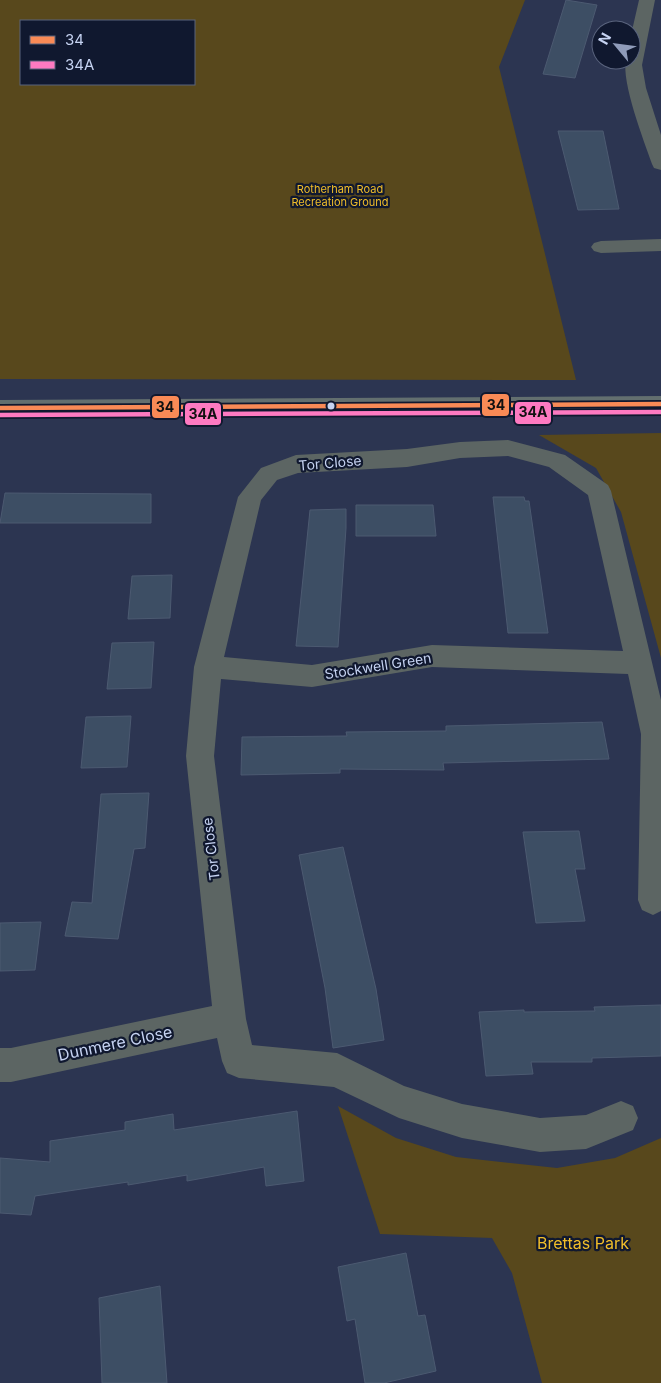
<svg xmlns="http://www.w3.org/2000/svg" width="661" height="1383" viewBox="0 0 661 1383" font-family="Inter,sans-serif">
  <rect width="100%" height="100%" fill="#2c3551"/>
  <g fill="#58481c" fill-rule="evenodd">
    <path d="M0,0H525L499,67L576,380L0,379ZM194,21V84H21V21Z"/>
    <polygon points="661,433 661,658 621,512 596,468 539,435"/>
    <polygon points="338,1106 396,1138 456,1157 557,1168 615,1158 661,1138 661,1383 542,1383 512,1273 492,1238 380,1234"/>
  </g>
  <g fill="#3d4e64" stroke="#4c5a71">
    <polygon points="566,0 597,5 575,78 543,74"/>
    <polygon points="558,131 603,131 619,209 578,210"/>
    <polygon points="5,493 151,494 151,523 0,523"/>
    <polygon points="493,497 524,497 525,501 529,501 548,633 508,633"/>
    <polygon points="356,505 433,505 436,536 356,536"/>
    <polygon points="346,509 346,528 338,647 296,646 310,510"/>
    <polygon points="172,575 170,618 128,619 132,576"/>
    <polygon points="154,642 151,688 107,689 112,643"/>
    <polygon points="131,716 127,767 81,768 86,717"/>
    <polygon points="602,722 609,759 443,763 444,770 340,769 340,773 241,775 242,737 347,736 346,732 446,731 446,726"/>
    <polygon points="149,793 145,848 134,849 118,939 65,936 72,902 92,903 101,794"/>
    <polygon points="579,831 585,869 575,869 585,921 536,923 523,832"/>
    <polygon points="343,847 376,989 384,1040 333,1048 325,988 299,855"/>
    <polygon points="41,922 35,970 0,971 0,923"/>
    <polygon points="661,1005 661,1056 592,1058 592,1062 531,1062 533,1074 486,1076 479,1012 524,1010 524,1012 595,1011 594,1007"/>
    <polygon points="297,1111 304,1181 266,1186 264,1167 187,1181 187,1175 128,1185 128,1182 35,1196 31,1215 0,1213 0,1158 50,1162 50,1141 125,1130 125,1122 173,1114 174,1130"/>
    <polygon points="406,1253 418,1316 425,1315 436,1371 384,1383 365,1383 355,1319 347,1321 338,1267"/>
    <polygon points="160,1286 167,1383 102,1383 99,1298"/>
  </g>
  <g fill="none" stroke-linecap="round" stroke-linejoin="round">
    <g fill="#5c6563" fill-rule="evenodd">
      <path d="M639,0H655L642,65L646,88L661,135V170L654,168L652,164C644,141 621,82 626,60H631V35Z"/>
      <polygon points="661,239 661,251 601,253 594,251 591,247 594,243 601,241"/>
      <path d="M508,440L565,455L608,485L611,491L661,700V911L653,915L642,910L638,900L641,734L628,674L432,667L312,687L221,679L214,756L246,1019L252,1045L337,1053L404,1086L462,1104L540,1118L586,1115L621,1101L633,1106L638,1118L633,1130L586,1149L540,1152L462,1138L399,1118L334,1087L239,1078L227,1073L222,1061L217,1038L11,1082H0V1048H11L212,1006L186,756L194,667L238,497L261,468L296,455L407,449L460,442ZM508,456L549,467L588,495L623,651L432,645L312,665L224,657L261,500L277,480L298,473L407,467L460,458Z"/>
    </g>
    <polygon fill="#636f6f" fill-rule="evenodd" points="661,396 661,412 0,416 0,400"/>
    <g stroke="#10182f" stroke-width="8">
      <polyline id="bus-1" points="0,408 661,404"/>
    </g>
    <g stroke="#10182f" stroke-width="8">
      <polyline id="bus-2" points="0,415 661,412"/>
    </g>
    <use href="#bus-1" stroke="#f98a56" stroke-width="4.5"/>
    <use href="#bus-2" stroke="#fe7ac1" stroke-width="4.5"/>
  </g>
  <circle fill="#c6d3f2" stroke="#10182f" stroke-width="2" cx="331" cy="406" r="4.5"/>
  <g text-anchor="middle" stroke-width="4.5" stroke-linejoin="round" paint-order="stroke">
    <g font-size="11" fill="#f1be2a" stroke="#10182f">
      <text x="340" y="193">Rotherham Road<tspan x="340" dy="13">Recreation Ground</tspan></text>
    </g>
    <g font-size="14" fill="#c6d3f2" stroke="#10182f">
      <text transform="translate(330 463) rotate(-5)" y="5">Tor Close</text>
      <text transform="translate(378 666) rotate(-9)" y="5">Stockwell Green</text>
      <text transform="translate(211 849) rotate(-97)" y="5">Tor Close</text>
    </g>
    <g font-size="16" fill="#c6d3f2" stroke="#10182f">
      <text transform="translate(115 1043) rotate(-12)" y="6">Dunmere Close</text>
    </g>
    <g font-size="16" fill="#f1be2a" stroke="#10182f">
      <text x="583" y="1249">Brettas Park</text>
    </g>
  </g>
  <g stroke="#10182f" stroke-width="2">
    <rect x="481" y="393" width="29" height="24" rx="5" fill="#f98a56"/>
    <rect x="151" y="395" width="29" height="24" rx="5" fill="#f98a56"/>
    <rect x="514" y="401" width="38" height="24" rx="5" fill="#fe7ac1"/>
    <rect x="184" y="402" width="38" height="24" rx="5" fill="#fe7ac1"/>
  </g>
  <g font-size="14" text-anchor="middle" font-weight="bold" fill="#111">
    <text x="496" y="410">34</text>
    <text x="165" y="412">34</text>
    <text x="533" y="417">34A</text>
    <text x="203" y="419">34A</text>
  </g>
  <rect x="20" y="20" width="175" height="65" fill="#10182f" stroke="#59637d"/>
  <rect x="30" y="36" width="25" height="8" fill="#f98a56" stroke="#59637d"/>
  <text x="65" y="45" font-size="15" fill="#c6d3f2">34</text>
  <rect x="30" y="61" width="25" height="8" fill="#fe7ac1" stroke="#59637d"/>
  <text x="65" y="70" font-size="15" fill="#c6d3f2">34A</text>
  <g transform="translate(616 45) rotate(299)"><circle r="24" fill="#10182f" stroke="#59637d"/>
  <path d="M0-4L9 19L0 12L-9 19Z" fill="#909cba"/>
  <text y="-8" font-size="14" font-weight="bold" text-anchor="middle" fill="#c6d3f2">N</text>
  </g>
</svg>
